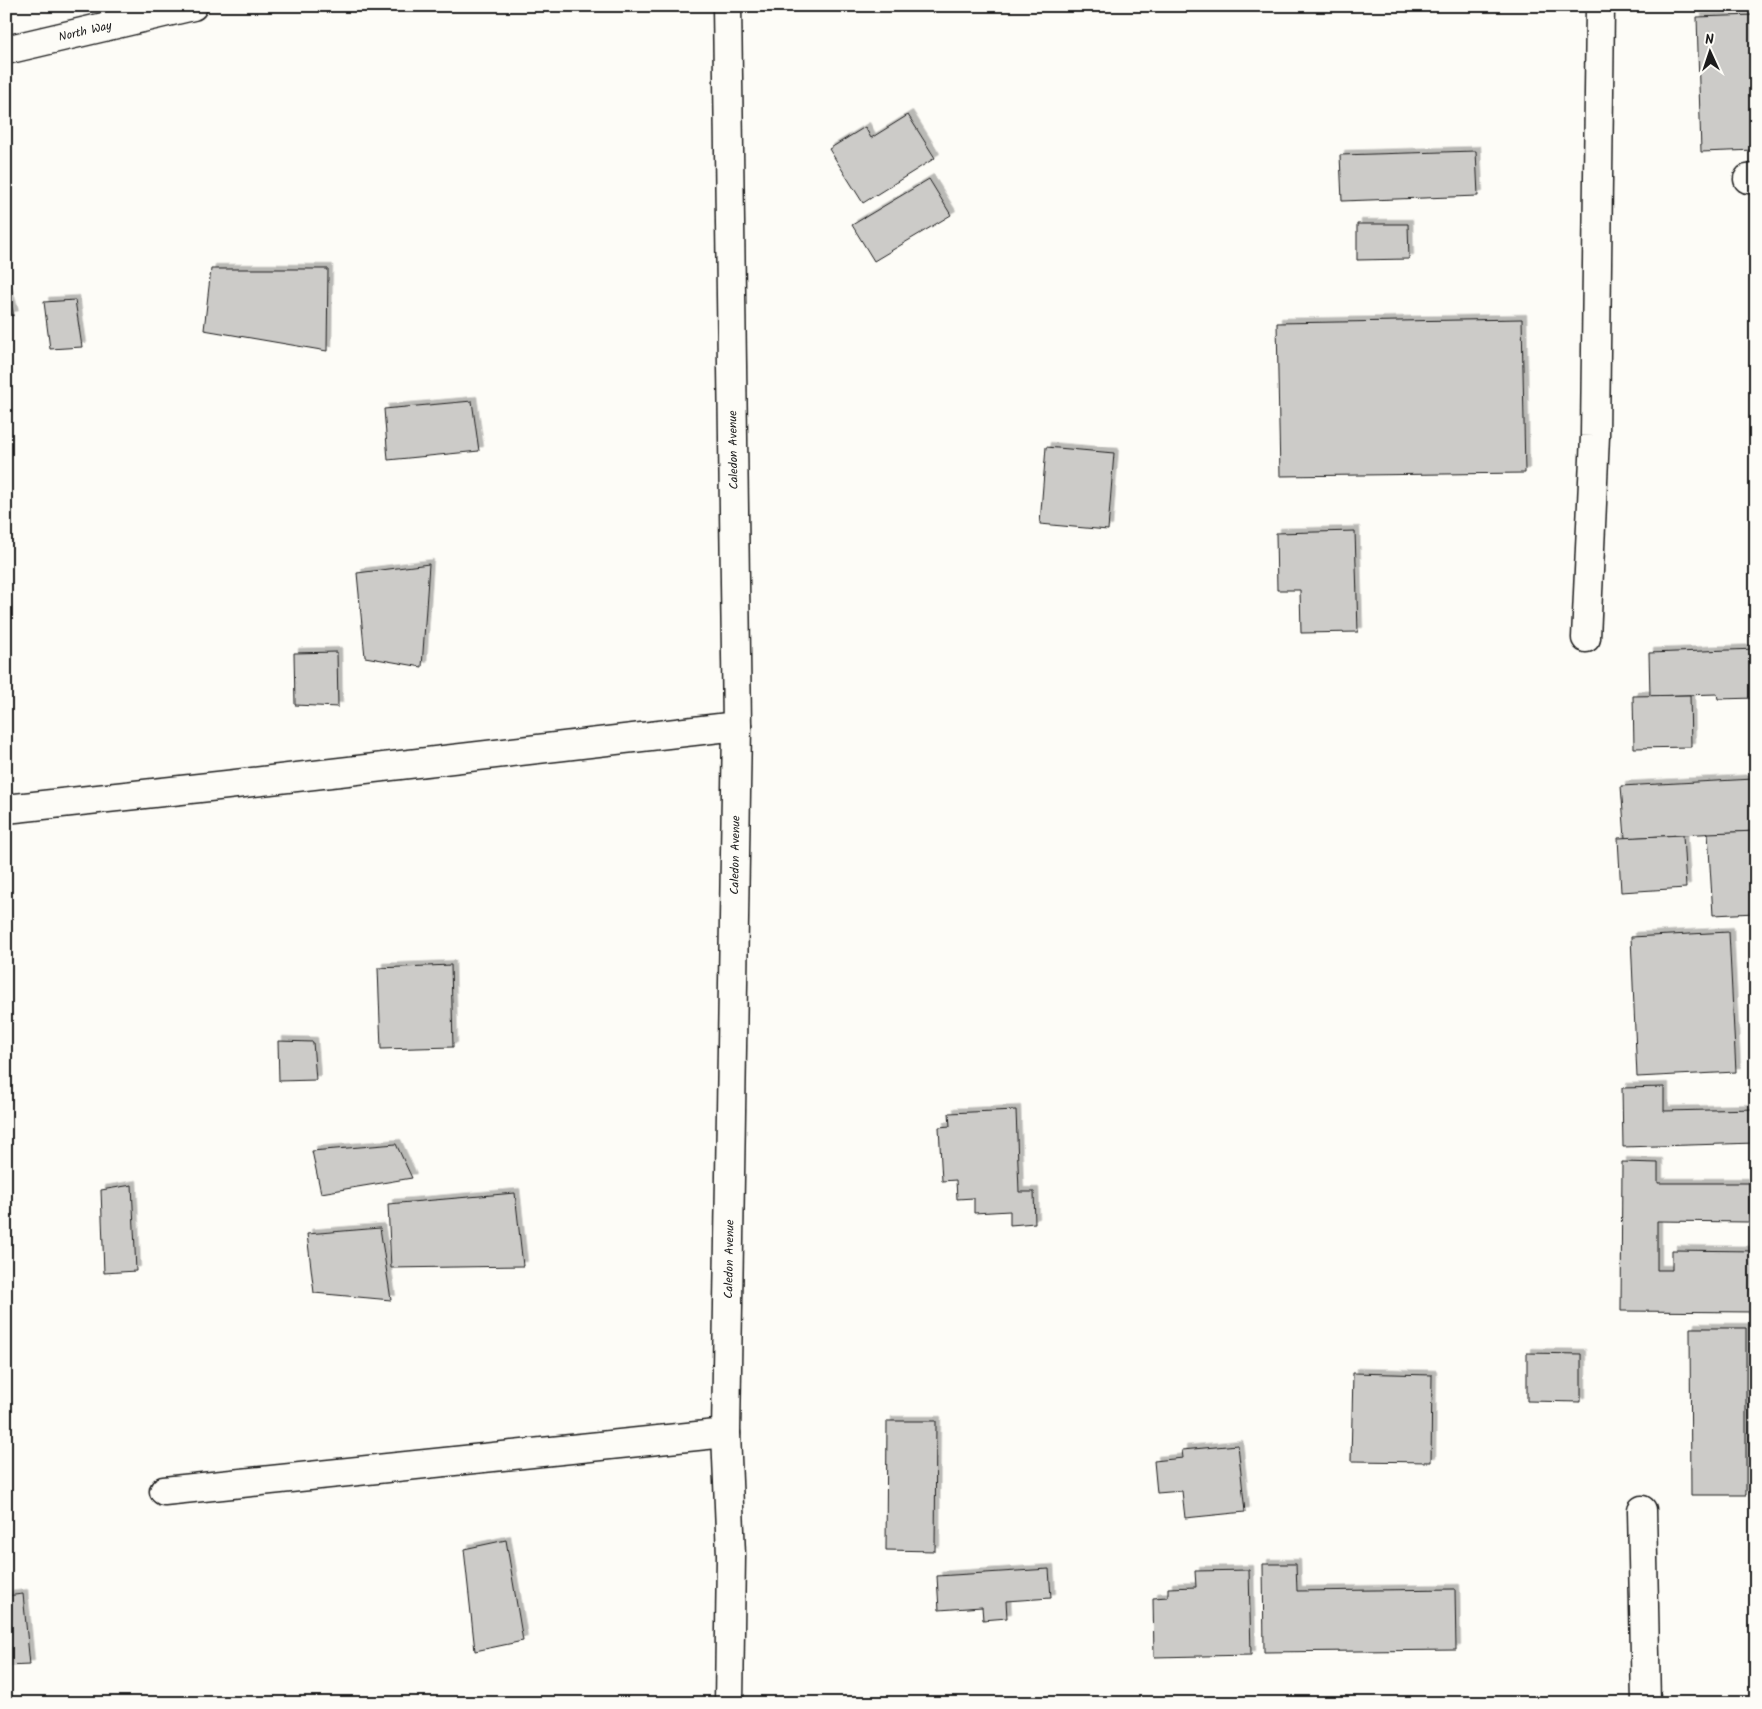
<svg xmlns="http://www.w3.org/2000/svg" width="1762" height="1709" viewBox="0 0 1762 1709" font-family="Kalam,sans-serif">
  <defs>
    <filter id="shadow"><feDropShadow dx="4.5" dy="-4.5" stdDeviation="0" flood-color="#0004"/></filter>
  </defs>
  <rect width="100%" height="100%" fill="#fdfcf7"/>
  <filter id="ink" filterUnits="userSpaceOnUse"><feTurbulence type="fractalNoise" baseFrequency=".02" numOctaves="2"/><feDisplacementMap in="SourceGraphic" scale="10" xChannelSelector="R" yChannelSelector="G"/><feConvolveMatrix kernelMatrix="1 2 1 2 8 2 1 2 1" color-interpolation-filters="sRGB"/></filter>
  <g filter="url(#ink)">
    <g fill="#cccbc8" stroke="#1c1c1c" filter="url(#shadow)">
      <polygon points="1756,15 1756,150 1701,152 1697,17"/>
      <polygon points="908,115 935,158 863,203 829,149 865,127 871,138"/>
      <polygon points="1476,151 1478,196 1342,201 1340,155"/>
      <polygon points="929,179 951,215 874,261 852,225"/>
      <polygon points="1357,224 1408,224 1409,259 1357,260"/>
      <polygon points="211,269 328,269 327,351 204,330"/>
      <polygon points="6,288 14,315 6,317"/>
      <polygon points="75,300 82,347 50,349 44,302"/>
      <polygon points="1522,319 1525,473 1280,476 1277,323"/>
      <polygon points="472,401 479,451 388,460 384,409"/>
      <polygon points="1046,447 1114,453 1108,530 1040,524"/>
      <polygon points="1355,531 1358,632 1301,633 1300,590 1277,590 1276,533"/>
      <polygon points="429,564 422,667 365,657 357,573"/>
      <polygon points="1756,649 1756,698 1718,699 1717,694 1650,696 1649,653"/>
      <polygon points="337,652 338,707 295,705 294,653"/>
      <polygon points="1690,695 1691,747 1634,748 1633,696"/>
      <polygon points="1754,779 1756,831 1625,838 1621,786"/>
      <polygon points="1756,831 1756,913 1713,915 1708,833"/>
      <polygon points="1683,835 1686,888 1621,892 1618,838"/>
      <polygon points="1729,932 1736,1072 1637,1077 1631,937"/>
      <polygon points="451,965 453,1047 381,1049 378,968"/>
      <polygon points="278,1041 313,1042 316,1080 279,1081"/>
      <polygon points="1664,1087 1664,1111 1756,1109 1756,1143 1623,1147 1622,1088"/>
      <polygon points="1016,1110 1019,1192 1034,1192 1035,1223 1010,1225 1010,1211 974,1213 974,1198 957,1199 956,1180 942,1181 939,1127 950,1126 949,1113"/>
      <polygon points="396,1144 412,1178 321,1193 312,1151"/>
      <polygon points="1622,1162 1658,1163 1658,1183 1749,1183 1749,1222 1657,1221 1657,1270 1672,1270 1672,1250 1756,1251 1756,1312 1621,1311"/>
      <polygon points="132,1185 136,1271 104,1273 101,1190"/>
      <polygon points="515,1193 523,1266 391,1268 388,1204"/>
      <polygon points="380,1228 391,1300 314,1293 307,1234"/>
      <polygon points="1690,1328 1746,1328 1746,1495 1691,1495"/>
      <polygon points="1527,1353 1581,1354 1581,1402 1527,1401"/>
      <polygon points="1353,1373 1432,1375 1431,1462 1351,1461"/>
      <polygon points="887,1421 936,1421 935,1551 886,1550"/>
      <polygon points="1238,1445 1245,1512 1185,1518 1182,1491 1157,1493 1154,1461 1183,1458 1182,1450"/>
      <polygon points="506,1540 523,1641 475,1651 464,1549"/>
      <polygon points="1263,1564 1296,1564 1297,1591 1455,1589 1456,1650 1264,1652"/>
      <polygon points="1049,1569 1051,1598 1006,1601 1007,1618 983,1620 982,1607 939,1610 937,1576"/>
      <polygon points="1249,1570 1251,1655 1154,1657 1153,1598 1168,1597 1168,1588 1196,1587 1195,1571"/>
      <polygon points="23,1594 30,1665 6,1666 6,1596"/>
    </g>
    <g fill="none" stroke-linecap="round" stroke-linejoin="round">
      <g stroke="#1c1c1c" stroke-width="31">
        <g id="minor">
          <polyline points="727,6 737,726 726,1433 731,1555 729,1703"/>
          <polyline points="6,50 193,6"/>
          <polyline points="1748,179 1756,178"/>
          <polyline points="1586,638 1595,436 1600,6"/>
          <polyline points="6,809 227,785 737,726"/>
          <polyline points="164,1491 726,1433"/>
          <polyline points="1642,1510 1646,1703"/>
        </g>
      </g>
      <use href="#minor" stroke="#fdfcf7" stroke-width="28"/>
    </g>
  </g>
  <g text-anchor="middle" stroke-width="4.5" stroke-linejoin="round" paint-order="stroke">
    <g font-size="12" fill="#1c1c1c" stroke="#fdfcf7">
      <text transform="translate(85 31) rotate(-13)" y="4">North Way</text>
      <text transform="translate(733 450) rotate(-91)" y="4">Caledon Avenue</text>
      <text transform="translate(735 855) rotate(-89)" y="4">Caledon Avenue</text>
      <text transform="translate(729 1259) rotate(-89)" y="4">Caledon Avenue</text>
    </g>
  </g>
  <rect width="1762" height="1709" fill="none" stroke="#fdfcf7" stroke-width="25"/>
  <rect x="12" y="12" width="1737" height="1684" fill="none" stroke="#1c1c1c" stroke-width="2" filter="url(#ink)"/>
  <g transform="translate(1710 52) rotate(357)" stroke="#fdfcf7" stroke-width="4" paint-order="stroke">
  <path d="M0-4L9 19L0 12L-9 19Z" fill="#1c1c1c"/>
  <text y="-8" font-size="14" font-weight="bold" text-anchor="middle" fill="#1c1c1c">N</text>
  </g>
</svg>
